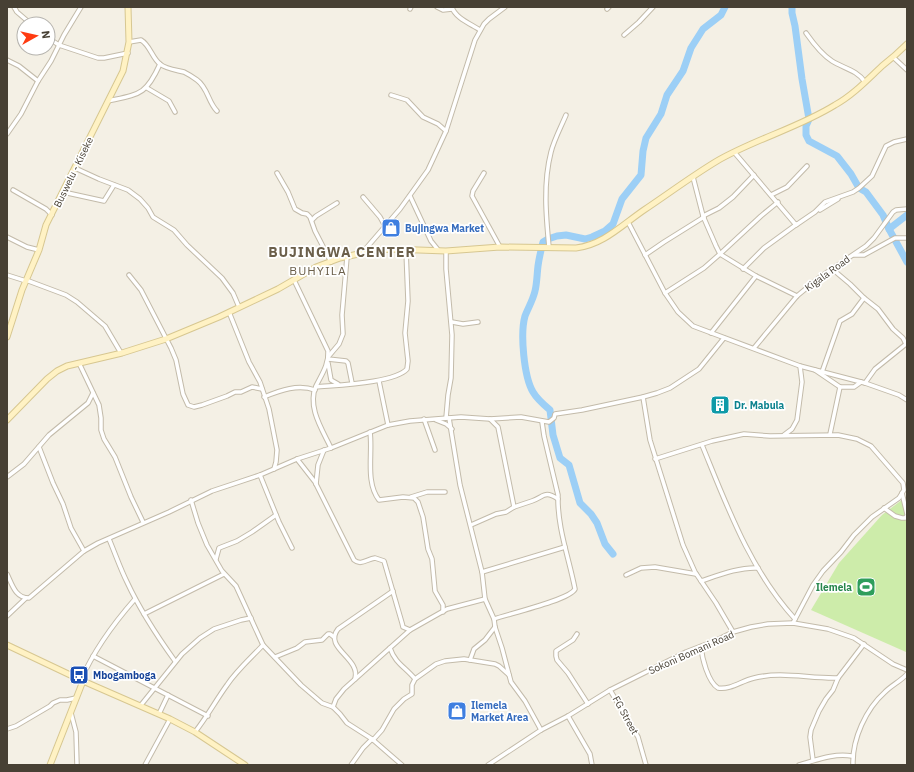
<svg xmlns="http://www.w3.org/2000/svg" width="914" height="772" viewBox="0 0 914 772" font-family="'IBM Plex Sans',sans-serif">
  <rect width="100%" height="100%" fill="#f4f0e5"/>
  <polygon fill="#cdecaa" points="907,496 907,652 906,652 811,610 839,563 882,515"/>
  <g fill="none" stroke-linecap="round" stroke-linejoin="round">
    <g stroke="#9ccff6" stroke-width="7">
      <polyline points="792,7 792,13 795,26 802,79 809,119 806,126 806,135 809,141 837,156 851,174 859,188 866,192 883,215 889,229 907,215"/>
      <polyline points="889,229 907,262"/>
      <path d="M613,554L605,544L597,523L591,514L580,503L569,465L560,458L553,435L550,410C544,405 537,399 533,392C524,377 520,334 525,316C528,308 533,300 535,291C537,283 537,274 538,266C539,258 541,250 543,242L548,239L557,236L566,235L585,239L592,237L605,231L613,224L622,199L641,175L643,151L646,138L661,114L667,95L683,71L691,48L703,29L721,15L725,7"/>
    </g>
    <g stroke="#c3bbaa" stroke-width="5.5">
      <g id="street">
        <polyline points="14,7 17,12 31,24"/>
        <polyline points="437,7 443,10 452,9"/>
        <path d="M452,7C455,18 471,24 480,30"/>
        <polyline points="410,9 411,7"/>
        <polyline points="607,9 609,7"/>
        <path d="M806,33C813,43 821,54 832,61C843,68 857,70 865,82"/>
        <polyline points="624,35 639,22 653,7"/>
        <polyline points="48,38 59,45 98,58 104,58 128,53"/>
        <path d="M129,42L141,40C150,45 152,58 160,64C166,69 176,70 184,72C188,74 193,77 197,80C208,88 208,102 217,111"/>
        <polyline points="893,57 907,70"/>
        <polyline points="7,60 19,66 38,81"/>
        <polyline points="147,88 169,101 175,112"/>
        <polyline points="391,95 407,100 423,117 438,124 446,131"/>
        <path d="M108,101C140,94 146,95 160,64"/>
        <polyline points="7,134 21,114 38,81 51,61 64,35 81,7"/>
        <polyline points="734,152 796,225 815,212 825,202 853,192 859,188 872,176 886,146 894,142 907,139"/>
        <polyline points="75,168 99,179 128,190 140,199 148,208 153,217 174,230 187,245 222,278 233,293 239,307"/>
        <polyline points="277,173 288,192 295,209 302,213 307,214 310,217 315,231 331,262"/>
        <polyline points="484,173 473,191 472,196 500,247"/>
        <polyline points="693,177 703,216 716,246 720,254 756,276 797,296"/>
        <polyline points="13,190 46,209 52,215"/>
        <polyline points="63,192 104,201 114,185"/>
        <polyline points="771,195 787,187 807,166"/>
        <polyline points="410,196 431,241 439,251"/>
        <polyline points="363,197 380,217 385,226"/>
        <polyline points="820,210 838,199"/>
        <polyline points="703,216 719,208 733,197 754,175"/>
        <polyline points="312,220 316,216 337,203"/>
        <polyline points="628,222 665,293 678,312 693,326 800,366 865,383 899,395 907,400"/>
        <polyline points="7,237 27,247 39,250"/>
        <path d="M549,247C546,216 543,183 551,152C554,140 561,127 566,115"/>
        <polyline points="362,253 400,209 428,170 446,131 475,40 484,24 489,19 505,7"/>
        <polyline points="645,255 664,242 704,217"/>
        <polyline points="854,255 864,255 895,238 907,238"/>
        <polyline points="831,268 850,284 864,298 878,309 893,329 903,338 906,344"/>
        <polyline points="743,269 764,248 797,224"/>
        <polyline points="7,275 26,281"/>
        <polyline points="129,275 141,290 171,348 176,360 183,394 188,405 194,407 202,405 227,396 235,392 241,392 252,387 262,389"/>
        <polyline points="26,280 66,295 77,302 105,326 121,353"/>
        <path d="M294,280L328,351C329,364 322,374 316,386C307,407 322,429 331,448"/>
        <polyline points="665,293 704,268 720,254 761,216 778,202"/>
        <polyline points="229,312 249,362 260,382 269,409 277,450 276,462 274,469"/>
        <polyline points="452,322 463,324 478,322"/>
        <polyline points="711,333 756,276"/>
        <polyline points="754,348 797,296 820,277 866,246 874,238 893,212 896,210 907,209"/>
        <polyline points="328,357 339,344 343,334 342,315 347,257"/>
        <polyline points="328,359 346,361 348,363 352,383"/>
        <polyline points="79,363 99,405 101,418 101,430 104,439 115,457 131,497 143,522"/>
        <polyline points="328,363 331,380 338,384"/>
        <polyline points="815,370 840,387 830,434"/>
        <polyline points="822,372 840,321 852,314 864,298"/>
        <polyline points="379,381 388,425"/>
        <polyline points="865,383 875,369 906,344"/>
        <path d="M316,387C336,385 395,383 407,369L408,361L405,333L408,301L406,250"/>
        <polyline points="840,387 854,387 861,382"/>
        <path d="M264,397C281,390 298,384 315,390"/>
        <polyline points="643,397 650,440 683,545 695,572 716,603 733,632"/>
        <polyline points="446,418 448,395 451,378 452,335 446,269 446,251"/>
        <polyline points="449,418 460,485 482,572 485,599 494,619 495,627 502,648 511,682 525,701 541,730"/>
        <polyline points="424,419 435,450"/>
        <polyline points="436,420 446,424 452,429"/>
        <path d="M370,432C373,453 365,482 379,500L403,497L414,498L418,502L423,517L428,549L432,559L435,591L443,605V612"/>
        <polyline points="784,435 792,429 797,420 802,382 800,366"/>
        <path d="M702,445C727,506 750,570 795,619"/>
        <polyline points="39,447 53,483 63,504 71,528 84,551"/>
        <path d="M297,459L315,482L354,560C361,566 367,559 375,558L384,561L402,623L403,627L410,630"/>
        <polyline points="655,459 712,441 744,434 770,436 838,435 857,439 871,446 903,483 904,490 899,498 872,517 854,535 841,552 823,571 813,585 793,623"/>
        <polyline points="260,475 279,522 292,548"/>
        <polyline points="7,477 24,464 49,435 88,403 93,393"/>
        <polyline points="316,484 318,465 324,450"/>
        <polyline points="902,493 907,514"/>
        <polyline points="411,497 427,492 445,492"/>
        <polyline points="191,500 198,523 207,545 222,571 236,586 263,645 301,685 322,703 333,707 340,714 347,723 372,739 402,765"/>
        <path d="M514,507C520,505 526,503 532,501C544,497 544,490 558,499"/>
        <polyline points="884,508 895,516 902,518 905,518 907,516"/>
        <polyline points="471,525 496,514 506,512 514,507 498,427 490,419"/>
        <path d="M109,539C115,553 120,568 127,582C140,610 157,636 175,661"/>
        <polyline points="216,559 219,548 237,541 252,532 276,515"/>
        <polyline points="482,572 565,547"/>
        <path d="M7,574C12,584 15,598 29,598L84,551L98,543L169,512L212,491L260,475L297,459L331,448L388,425L410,421L461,417L490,419L521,417L549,422L554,418L555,414L582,410L643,397L657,393L670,388L699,369L724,338"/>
        <polyline points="626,575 641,568 655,567 696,574"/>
        <path d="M701,581C719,575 739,567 758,568"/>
        <polyline points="144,614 224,574"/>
        <polyline points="7,616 26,598"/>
        <path d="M494,619C508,614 570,600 575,589C569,558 557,527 558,495L544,436L542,422"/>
        <polyline points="577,634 573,640 559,649 556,651 556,656 557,660 568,673 588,704"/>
        <path d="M701,647C702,658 708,682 718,688C731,690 741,681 754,678C782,671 810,679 838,678"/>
        <path d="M390,648C395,663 405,667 415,679"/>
        <polyline points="93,656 208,716"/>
        <polyline points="275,657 297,648 305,642 322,640 328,634 330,634 334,637"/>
        <polyline points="470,660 474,649 485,640 495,627"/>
        <path d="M355,679C361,658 323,648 338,629L393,591"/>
        <path d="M81,680C94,650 114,623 135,599"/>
        <polyline points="610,690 638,737 646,765"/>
        <polyline points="141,705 182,654 200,638 214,629 241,620 251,618"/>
        <polyline points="333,707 336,699 344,689 410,630 447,609 485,599"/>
        <polyline points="71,713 76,732 77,765"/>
        <polyline points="159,714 168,695"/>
        <polyline points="568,716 590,754 592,765"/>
        <polyline points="7,729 16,726 50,706 53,703 60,700 67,700 76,698"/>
        <path d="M195,732C207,717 216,700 227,685C237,670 251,658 263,645"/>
        <polyline points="373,740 382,730 394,709 404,699 412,694 412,685 415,679 436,664 445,661 464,659 495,664 499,666 509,675"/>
        <polyline points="813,760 810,737 811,730 819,711 826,699 833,690 838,678 864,644"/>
        <polyline points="145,765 170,719"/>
        <polyline points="351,765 363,748 372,739"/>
        <polyline points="488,765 541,730 568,716 610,690 686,652 717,640 733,632 751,627 768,624 793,623 828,629 854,638 893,664 907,670"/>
        <path d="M799,765C817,760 833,753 852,756"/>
        <path d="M853,765C852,739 866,709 885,692C892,685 901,681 907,674"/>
      </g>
    </g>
    <g stroke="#d7c791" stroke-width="7">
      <g id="secondary">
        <polyline points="7,337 22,290 39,250 46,225 123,71 129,42 128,7"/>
        <path d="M7,420L47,379L57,371L67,366L122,353L166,339L219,317L278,289L316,267L340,258L372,251L391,249L446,251L500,247L576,248C603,245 622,225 644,210C668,194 692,176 717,161C755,139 798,128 835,105C853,95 867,80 882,66C891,59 899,52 907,44"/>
        <polyline points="7,645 83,681 170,719 195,732 245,765"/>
        <polyline points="50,765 83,681"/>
      </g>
    </g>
    <use href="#street" stroke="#fff" stroke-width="3.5"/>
    <use href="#secondary" stroke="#fff2c4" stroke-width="5"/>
  </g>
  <defs>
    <g id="shop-square" transform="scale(1)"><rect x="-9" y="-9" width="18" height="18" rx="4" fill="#3f7fe0" stroke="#fff"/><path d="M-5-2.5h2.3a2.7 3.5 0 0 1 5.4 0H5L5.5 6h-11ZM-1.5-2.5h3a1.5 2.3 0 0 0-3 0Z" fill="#fff"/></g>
    <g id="building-square" transform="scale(1)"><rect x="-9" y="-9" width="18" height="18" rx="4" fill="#0f9aa8" stroke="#fff"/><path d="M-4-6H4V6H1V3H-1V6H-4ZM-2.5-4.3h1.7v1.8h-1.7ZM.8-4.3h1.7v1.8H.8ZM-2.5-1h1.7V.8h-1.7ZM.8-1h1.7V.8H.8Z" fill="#fff"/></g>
    <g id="stadium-square" transform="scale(1)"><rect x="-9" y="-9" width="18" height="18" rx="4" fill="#2e9e5b" stroke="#fff"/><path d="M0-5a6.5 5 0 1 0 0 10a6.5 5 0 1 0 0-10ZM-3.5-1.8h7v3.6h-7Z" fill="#fff"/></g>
    <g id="bus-square" transform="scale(1)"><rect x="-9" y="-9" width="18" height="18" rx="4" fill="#1a4fb4" stroke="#fff"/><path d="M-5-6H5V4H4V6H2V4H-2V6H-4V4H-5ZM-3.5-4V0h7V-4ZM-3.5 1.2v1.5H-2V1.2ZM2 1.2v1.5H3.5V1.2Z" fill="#fff"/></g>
  </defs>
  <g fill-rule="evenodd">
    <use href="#shop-square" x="391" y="228"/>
    <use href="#building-square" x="720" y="405"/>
    <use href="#stadium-square" x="866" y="587"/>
    <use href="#bus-square" x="79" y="675"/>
    <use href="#shop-square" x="457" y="711"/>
  </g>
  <g text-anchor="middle" stroke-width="3.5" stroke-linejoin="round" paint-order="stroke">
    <g font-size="10" fill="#474034" stroke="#fff">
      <text transform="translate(73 172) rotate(-64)" y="4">Buswelu - Kiseke</text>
      <text transform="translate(827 273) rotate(-36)" y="4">Kigala Road</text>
      <text transform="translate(691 652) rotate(-24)" y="4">Sokoni Bomani Road</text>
      <text transform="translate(626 715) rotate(61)" y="4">FG Street</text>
    </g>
    <g font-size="10" font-weight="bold" fill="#366cbe" stroke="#fff" text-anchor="start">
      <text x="405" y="232">Bujingwa Market</text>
      <text x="471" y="709">Ilemela<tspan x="471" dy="12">Market Area</tspan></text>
    </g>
    <g font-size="10" font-weight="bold" fill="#0d838f" stroke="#fff" text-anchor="start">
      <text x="734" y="409">Dr. Mabula</text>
    </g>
    <g font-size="10" font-weight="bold" fill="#27864d" stroke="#fff" text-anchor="end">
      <text x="852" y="591">Ilemela</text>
    </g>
    <g font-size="10" font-weight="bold" fill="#164399" stroke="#fff" text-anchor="start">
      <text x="93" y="679">Mbogamboga</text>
    </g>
    <g font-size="12" letter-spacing="1" fill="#6b5f4a" stroke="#fff">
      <text x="318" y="275">BUHYILA</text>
    </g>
    <g font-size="14" font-weight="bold" letter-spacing="1" fill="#6b5f4a" stroke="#fff">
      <text x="342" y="257">BUJINGWA CENTER</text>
    </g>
  </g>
  <rect width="914" height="772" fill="none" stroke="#474034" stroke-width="16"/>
  <g transform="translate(36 36) rotate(82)"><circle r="19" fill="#ffffff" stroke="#b5b3ae"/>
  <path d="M0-3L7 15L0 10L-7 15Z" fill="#ff3b11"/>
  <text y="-6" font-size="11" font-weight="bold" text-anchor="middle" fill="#474034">N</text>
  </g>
</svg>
